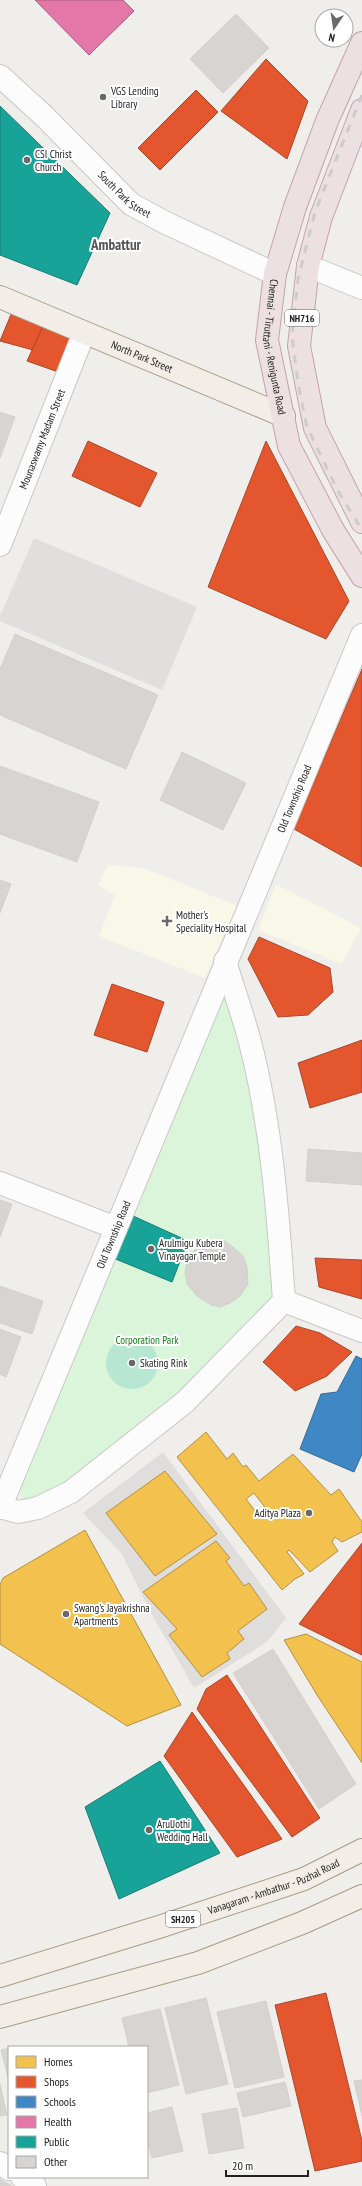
<svg xmlns="http://www.w3.org/2000/svg" width="362" height="2186" viewBox="0 0 362 2186" font-family="'PT Sans Narrow',sans-serif">
  <rect width="100%" height="100%" fill="#f0eeeb"/>
  <polygon fill="#dfdedc" points="163,1452 286,1618 267,1642 194,1688 150,1611 122,1554 83,1513"/>
  <g fill="#f8f7e8">
    <polygon points="108,865 144,868 237,906 205,978 99,936 115,895 98,885"/>
    <polygon points="276,884 361,928 342,964 258,930"/>
  </g>
  <polygon fill="#daf5da" points="227,990 262,1135 275,1287 271,1302 181,1397 66,1488 27,1502 16,1488 113,1258 172,1282 188,1241 131,1215 217,1000"/>
  <circle fill="#b7e6d2" cx="132" cy="1363" r="26"/>
  <polygon fill="#e0dfde" points="34,538 197,607 162,690 0,621 0,616"/>
  <g fill="#f2c14e" stroke="#b49141" fill-rule="evenodd">
    <path d="M206,1432L227,1459L233,1453L243,1467L246,1465L259,1481L293,1454L331,1495L339,1489L362,1522V1532L342,1542L335,1537L332,1542L338,1551L310,1572L289,1550L287,1552L304,1574L295,1579L282,1590L177,1457ZM254,1493L267,1510L259,1516L246,1499Z"/>
    <polygon points="165,1471 217,1534 155,1576 106,1513"/>
    <polygon points="85,1530 181,1705 127,1726 0,1644 0,1585 3,1578"/>
    <polygon points="216,1541 230,1558 226,1561 244,1586 249,1583 267,1609 238,1631 244,1639 227,1653 230,1659 202,1677 169,1635 177,1629 143,1592"/>
    <polygon points="306,1634 362,1662 362,1763 317,1695 284,1640"/>
  </g>
  <g fill="#e4572e" stroke="#aa472a">
    <polygon points="266,59 308,101 287,159 221,111"/>
    <polygon points="196,90 218,112 160,170 138,148"/>
    <polygon points="12,312 43,326 33,350 0,341"/>
    <polygon points="43,326 78,340 64,374 27,361"/>
    <polygon points="88,441 157,473 140,507 72,476"/>
    <polygon points="266,441 349,601 326,639 208,587"/>
    <polygon points="362,669 362,867 294,829"/>
    <polygon points="259,937 330,968 333,992 308,1015 278,1017 248,959"/>
    <polygon points="112,984 164,1002 147,1052 94,1035"/>
    <polygon points="362,1040 362,1092 310,1108 298,1063"/>
    <polygon points="315,1258 362,1260 362,1299 319,1287"/>
    <polygon points="296,1326 320,1333 352,1352 327,1376 295,1391 263,1362"/>
    <polygon points="362,1543 362,1655 299,1624"/>
    <polygon points="227,1675 320,1818 292,1837 197,1709 206,1689"/>
    <polygon points="192,1712 282,1839 237,1857 164,1756"/>
    <polygon points="326,1993 362,2141 362,2161 315,2171 275,2005"/>
  </g>
  <polygon fill="#3f88c5" stroke="#366994" points="356,1356 362,1359 362,1454 354,1472 300,1449 321,1394 337,1392"/>
  <polygon fill="#e377a8" stroke="#a95e80" points="35,0 123,0 134,11 89,55"/>
  <g fill="#17a398" stroke="#1a7c75">
    <polygon points="0,106 110,213 77,285 0,255"/>
    <polygon points="131,1215 188,1241 172,1282 113,1258"/>
    <polygon points="160,1761 220,1853 119,1899 85,1807"/>
  </g>
  <g fill="#d7d4d2" stroke="#d3d0cc">
    <polygon points="236,14 269,48 223,93 190,59"/>
    <polygon points="0,412 15,417 0,458"/>
    <polygon points="15,634 158,695 126,769 0,715 0,669"/>
    <polygon points="182,752 246,783 223,830 160,800"/>
    <polygon points="0,766 99,802 77,862 0,834"/>
    <polygon points="0,880 11,884 0,913"/>
    <polygon points="308,1149 362,1153 362,1185 306,1181"/>
    <polygon points="0,1200 12,1204 0,1237"/>
    <polygon points="213,1240 225,1241 234,1248 243,1256 247,1267 248,1284 240,1296 230,1303 220,1307 211,1305 197,1296 187,1284 185,1273 187,1261 193,1252 202,1242"/>
    <polygon points="0,1286 43,1301 32,1334 0,1323"/>
    <polygon points="0,1329 21,1337 6,1377 0,1374"/>
    <polygon points="273,1649 356,1784 319,1809 233,1673"/>
    <polygon points="206,1998 228,2084 186,2094 165,2008"/>
    <polygon points="266,2001 284,2077 235,2088 217,2012"/>
    <polygon points="160,2009 179,2085 147,2093 147,2047 129,2047 122,2018"/>
    <polygon points="9,2048 9,2081 1,2050"/>
    <polygon points="362,2080 362,2116 354,2081"/>
    <polygon points="285,2082 291,2106 243,2117 237,2093"/>
    <polygon points="0,2084 7,2115 0,2116"/>
    <polygon points="172,2107 183,2151 152,2158 147,2140 147,2113"/>
    <polygon points="237,2108 244,2148 209,2154 202,2114"/>
    <polygon points="0,2179 12,2186 0,2186"/>
  </g>
  <g fill="none" stroke-linecap="round" stroke-linejoin="round">
    <g stroke="#c9c8c7" stroke-width="24">
      <g id="minor">
        <path id="s1" d="M0,76L44,116L131,204L164,222L275,274"/>
        <polyline points="308,266 362,288"/>
        <path id="s2" d="M0,545L84,333"/>
        <polyline points="0,1183 116,1228"/>
        <polyline points="284,1301 362,1331"/>
        <path d="M0,1507L18,1512L38,1508L71,1492L185,1402L284,1301C278,1214 272,1127 250,1042C243,1015 233,988 225,961"/>
        <path id="s3" d="M0,1508L362,635"/>
        <polyline points="0,2163 9,2169"/>
        <polyline points="22,2177 35,2186"/>
      </g>
    </g>
    <g stroke="#a79c86" stroke-width="24">
      <g id="major">
        <path id="s4" d="M0,297L284,416"/>
        <path id="s5" d="M0,1976L162,1926L304,1879L362,1850"/>
        <polyline points="0,2017 198,1963 302,1923 362,1896"/>
      </g>
    </g>
    <g stroke="#c5a2ac" stroke-width="24">
      <g id="highway">
        <path id="s6" d="M362,43L327,121L295,207L275,274L267,340L289,446L333,530L362,576"/>
        <polyline points="362,110 321,217 308,266 299,346 315,428 362,522"/>
      </g>
    </g>
    <use href="#minor" stroke="#fdfcfc" stroke-width="22"/>
    <use href="#major" stroke="#f3ede7" stroke-width="22"/>
    <use href="#highway" stroke="#ece0e2" stroke-width="22"/>
    <polyline stroke="#ccc" stroke-width="3" stroke-dasharray="8 8" stroke-linecap="butt" points="362,95 315,212 298,279 292,336 298,383 307,427 338,491 362,530"/>
  </g>
  <g fill="#6a6968" stroke="#fff" stroke-width="1.5">
    <circle cx="103" cy="97" r="4"/>
    <circle cx="27" cy="160" r="4"/>
    <path d="M165 915h4v4h4v4h-4v4h-4v-4h-4v-4h4z"/>
    <circle cx="151" cy="1249" r="4"/>
    <circle cx="132" cy="1363" r="4"/>
    <circle cx="309" cy="1513" r="4"/>
    <circle cx="66" cy="1614" r="4"/>
    <circle cx="149" cy="1830" r="4"/>
  </g>
  <g text-anchor="middle" stroke-width="4" stroke-linejoin="round" paint-order="stroke">
    <g fill="#fff" stroke="#646464" stroke-width="1">
      <rect x="285" y="310" width="34" height="16" rx="3"/>
      <rect x="166" y="1911" width="34" height="16" rx="3"/>
    </g>
    <g font-size="10" font-weight="bold" fill="#222">
      <text x="302" y="322">NH716</text>
      <text x="183" y="1923">SH205</text>
    </g>
    <g font-size="11" fill="#222" stroke="#fff" text-anchor="start">
      <text x="111" y="95">VGS Lending<tspan x="111" dy="13">Library</tspan></text>
      <text x="35" y="158">CSI Christ<tspan x="35" dy="13">Church</tspan></text>
      <text x="176" y="919">Mother's<tspan x="176" dy="13">Speciality Hospital</tspan></text>
      <text x="159" y="1247">Arulmigu Kubera<tspan x="159" dy="13">Vinayagar Temple</tspan></text>
      <text x="140" y="1367">Skating Rink</text>
      <text x="301" y="1517" text-anchor="end">Aditya Plaza</text>
      <text x="74" y="1612">Swang's Jayakrishna<tspan x="74" dy="13">Apartments</tspan></text>
      <text x="157" y="1828">ArulJothi<tspan x="157" dy="13">Wedding Hall</tspan></text>
    </g>
    <g font-size="11" fill="#222" stroke="#fff">
      <text dy="4" stroke="none"><textPath href="#s1" startOffset="172">South Park Street</textPath></text>
      <text dy="4" stroke="none"><textPath href="#s6" startOffset="321">Chennai - Tiruttani - Renigunta Road</textPath></text>
      <text dy="4" stroke="none"><textPath href="#s4" startOffset="154">North Park Street</textPath></text>
      <text dy="4" stroke="none"><textPath href="#s2" startOffset="114">Mounaswamy Madam Street</textPath></text>
      <text dy="4" stroke="none"><textPath href="#s3" startOffset="768">Old Township Road</textPath></text>
      <text dy="4" stroke="none"><textPath href="#s3" startOffset="296">Old Township Road</textPath></text>
      <text dy="4" stroke="none"><textPath href="#s5" startOffset="288">Vanagaram - Ambathur - Puzhal Road</textPath></text>
    </g>
    <g font-size="11" fill="#0c8416" stroke="#fff">
      <text x="147" y="1344">Corporation Park</text>
    </g>
    <g font-size="15" font-weight="bold" fill="#555" stroke="#fff">
      <text x="116" y="250">Ambattur</text>
    </g>
  </g>
  <rect x="8" y="2046" width="140" height="132" fill="#ffffff" stroke="#a7a7a7"/>
  <rect x="16" y="2056" width="20" height="12" fill="#f2c14e" stroke="#a7a7a7"/>
  <text x="44" y="2066" font-size="12" fill="#222222">Homes</text>
  <rect x="16" y="2076" width="20" height="12" fill="#e4572e" stroke="#a7a7a7"/>
  <text x="44" y="2086" font-size="12" fill="#222222">Shops</text>
  <rect x="16" y="2096" width="20" height="12" fill="#3f88c5" stroke="#a7a7a7"/>
  <text x="44" y="2106" font-size="12" fill="#222222">Schools</text>
  <rect x="16" y="2116" width="20" height="12" fill="#e377a8" stroke="#a7a7a7"/>
  <text x="44" y="2126" font-size="12" fill="#222222">Health</text>
  <rect x="16" y="2136" width="20" height="12" fill="#17a398" stroke="#a7a7a7"/>
  <text x="44" y="2146" font-size="12" fill="#222222">Public</text>
  <rect x="16" y="2156" width="20" height="12" fill="#d7d4d2" stroke="#a7a7a7"/>
  <text x="44" y="2166" font-size="12" fill="#222222">Other</text>
  <g transform="translate(334 28) rotate(193)"><circle r="19" fill="#ffffff" stroke="#a7a7a7"/>
  <path d="M0-3L7 15L0 10L-7 15Z" fill="#6a6968"/>
  <text y="-6" font-size="11" font-weight="bold" text-anchor="middle" fill="#222222">N</text>
  </g>
  <path d="M226 2170v6h82v-6" fill="none" stroke="#222222" stroke-width="2"/>
  <text x="232" y="2170" font-size="12" fill="#222222" stroke="#ffffff" stroke-width="3" paint-order="stroke">20 m</text>
</svg>
